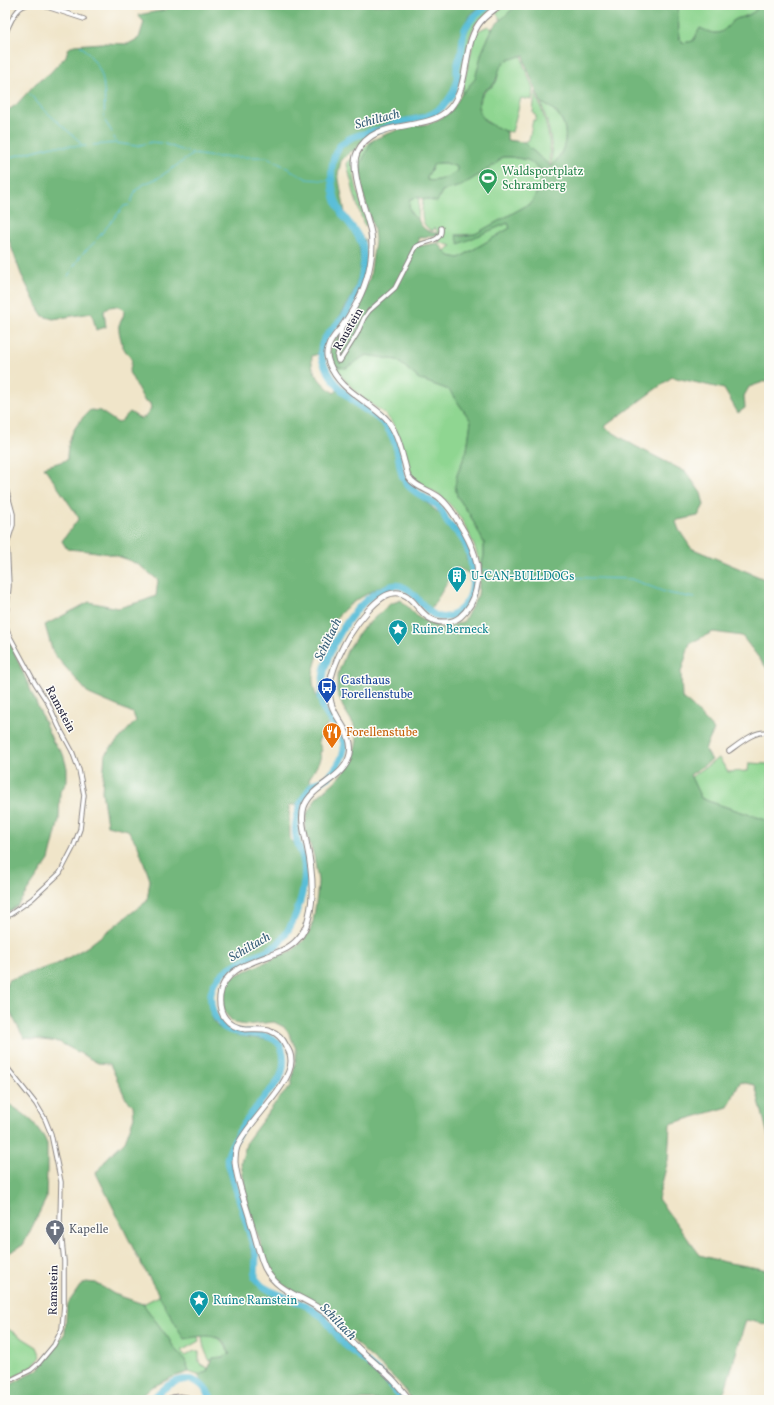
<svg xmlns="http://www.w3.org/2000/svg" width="774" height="1405" viewBox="0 0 774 1405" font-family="Vollkorn,serif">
  <rect width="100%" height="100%" fill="#fdfcf7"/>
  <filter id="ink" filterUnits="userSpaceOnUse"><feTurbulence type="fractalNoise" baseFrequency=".025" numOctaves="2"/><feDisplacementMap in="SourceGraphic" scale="8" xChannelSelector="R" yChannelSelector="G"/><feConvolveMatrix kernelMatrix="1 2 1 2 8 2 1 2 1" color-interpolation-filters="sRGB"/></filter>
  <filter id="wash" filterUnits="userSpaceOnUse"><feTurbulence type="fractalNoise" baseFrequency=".012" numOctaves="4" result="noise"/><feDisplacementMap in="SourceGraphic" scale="16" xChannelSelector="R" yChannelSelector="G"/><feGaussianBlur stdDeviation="0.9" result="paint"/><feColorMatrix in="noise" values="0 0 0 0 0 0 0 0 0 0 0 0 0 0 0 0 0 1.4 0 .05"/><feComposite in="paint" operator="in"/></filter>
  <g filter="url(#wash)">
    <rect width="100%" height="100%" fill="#f0e5c9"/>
    <g fill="#8fd691" stroke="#587c66">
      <path d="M494,5H496L476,23L470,36L461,80H460C459,70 461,62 463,52C464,48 464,44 465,40C468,23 480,13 494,5Z"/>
      <polygon points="507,5 517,5 501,20 496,12"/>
      <path d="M678,5H757L756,10C747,18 741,16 733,21C731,23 729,26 726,28C718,37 709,32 700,28L693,41L683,43L679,38Z"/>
      <polygon points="488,26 492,29 482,52 475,79 461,95 476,32"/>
      <path d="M522,55L524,66L533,88L532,100L521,98L512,132C494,130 469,115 483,94C486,89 491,88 495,84C498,80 498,74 499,69C502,60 513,57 522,55Z"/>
      <path d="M535,92C544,115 553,140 549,165L523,142L529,140L533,120H536V116L533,113Z"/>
      <path d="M541,103C570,113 573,146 551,166C554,144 548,123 541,103Z"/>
      <path d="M373,140L361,163L359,181C356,160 356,153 373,140Z"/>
      <path d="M353,156C352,180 361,202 367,224L366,226L364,225L355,197L347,164L349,160Z"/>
      <path d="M502,157H511L528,160L544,172L539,189L531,203L475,234L456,235L459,243L508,223L510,228L459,258L449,256L444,251L452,246L438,242L440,238L435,227L433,231C419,226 422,211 423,199L439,198L442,191L461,186L496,164Z"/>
      <path d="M439,163H446L457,167V171C450,176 436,183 427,180V177L434,164Z"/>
      <path d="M413,197L419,198L418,220C410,216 408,207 410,199Z"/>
      <path d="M366,355L397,360L419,379L449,390L471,421L467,450L457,475V496L470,515L484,543V556L481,567C474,541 462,513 441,496C432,489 420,487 413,478C410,473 409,466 407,461C402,447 399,433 391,421C384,411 372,406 363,398C352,389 343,378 334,366L346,368Z"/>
      <polygon points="719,758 728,772 748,771 749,763 768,764 769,762 769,821 708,801 701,798 691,777"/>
      <polygon points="159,1296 184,1338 198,1336 199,1341 181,1351 186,1356 194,1351 199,1351 199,1362 202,1365 208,1368 207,1372 198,1375 189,1372 185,1360 174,1348 169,1339 143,1304"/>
      <polygon points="5,1324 8,1329 37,1347 41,1357 30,1369 5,1381"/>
      <path d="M204,1335C221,1338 222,1339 230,1354L223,1357L213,1358L210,1361C205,1352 203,1346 202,1336Z"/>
    </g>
    <g fill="#73b77b" stroke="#4a6c5b" fill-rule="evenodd">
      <path d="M174,5H484C460,18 464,30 460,54C459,58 456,61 455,65C455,67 456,69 456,71C456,83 451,96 442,104C432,115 416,115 403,119C391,122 380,128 368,132L370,135L355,150L350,152L341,161L338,174L345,213L365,241L359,245C365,272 353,299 337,320C329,332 317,338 318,354L312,356C310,372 322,384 334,393L339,389L357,407L369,414L385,427L394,445L403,483L440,514L467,548L466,559L472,568L470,574L457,567L431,609C420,603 415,588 402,584C393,581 384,585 376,589C363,596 348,604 339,615C328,628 311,666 313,682C314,696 323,710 329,722L318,741L322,751L320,752V755L321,756L318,764L309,779L311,786L297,805H289L290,839C301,847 303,865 302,878C300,899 293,926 277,942C269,950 246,955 236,961C216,972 203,992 211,1014C213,1019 214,1024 218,1027C233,1038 256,1037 274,1041C284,1054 283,1063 277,1078L238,1130L229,1146L226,1160L228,1173L241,1210L253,1257L254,1277L260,1285L270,1293L286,1298L307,1308L324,1321L342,1344L387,1382L400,1400H213L198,1375L207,1372L213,1358L223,1357L230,1354C228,1350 226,1343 222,1340C211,1333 196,1337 184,1339L138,1258L96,1173L109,1156L125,1141L134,1117L133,1105L126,1099L110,1064L98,1063L59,1042L24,1038C15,1020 0,1001 8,980L57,964L87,947L147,901L150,880L138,846L128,830L107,825L102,791L105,754L136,721L133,713L89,694L53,653L45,625L89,602L118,608L143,601L156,596L158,580C150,574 143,567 135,563C114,552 89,551 67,549L62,541L79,518L44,467L67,460C67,438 74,426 90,410L100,411L118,423C124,420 125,416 130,412L141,419L147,415L151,409L150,403L145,402L129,372C136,352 127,359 122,344C121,339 118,330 119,325C121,320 124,317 124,311L119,306L109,307L104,311L106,327L96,330L92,313L53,319L43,316L39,310L21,274L5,229V112L16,105L36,83L49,74L66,56L68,49L74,45L102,43L128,44L139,38L144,22L138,15L165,10Z"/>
      <path d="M517,5H678L679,38L683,43L693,41L700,28C709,32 718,37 726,28C729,26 730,23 733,21C740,16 747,18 756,10L757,5H768L769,9V380L749,387L744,396L745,408L738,413L724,389L672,377L604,427L635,446L686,472L701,493L704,505L698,516L678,520L676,522L679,530L691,548L769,581V671L742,636L713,632L690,643L681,672L682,698L692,706L714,730L705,749L712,760L690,775L701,798L708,801L769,821V1139L755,1085L740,1082L728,1107L670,1124L668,1160L658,1199L700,1255L724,1262L769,1270V1325L746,1320L725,1390L720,1400H412C397,1375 371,1360 352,1339C343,1329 336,1317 325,1309C307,1296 283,1290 270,1272L248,1206L241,1163L247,1141L276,1102L291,1086L296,1058V1049L290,1035L284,1027L274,1022L246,1025L234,1023L225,1013L222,1001L223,988L232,977L293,950L304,940L310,931L313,922L317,896L318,881L314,856L305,829L307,814L316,798L340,777L352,760L357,741L354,725L343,707L337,692V676L347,651L361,630L390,604L401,600L419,618L444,629L464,621L478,595L481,567L484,556V543L470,515L457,496L455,486L457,475L467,450L471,421L449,390L419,379L397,360L366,355L346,368L334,366C325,350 332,344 341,330L343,335L345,326L358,307L370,277L375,241L374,230L359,181L361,163L370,145L373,140L382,136L406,127L428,124L443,117L452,110L461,95L475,79L482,52L493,27ZM524,55L525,63L541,103C570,113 573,146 551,166L549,165L523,142L507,140V132L486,122L481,115L479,109V100L483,92L495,83L500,68L505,61ZM502,157H511L528,160L544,172L539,189L531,203L475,234L463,236L456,235L459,244L508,223L510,228L459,258L449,256L440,245L437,243L420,246L418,238L437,235V233C428,233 421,228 418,219C410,216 408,207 410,199L417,197L437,202L442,191L461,186L496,164ZM439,163H446L457,167V171C450,176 436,183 427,180V177L434,164Z"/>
      <polygon points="5,631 53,742 63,754 67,768 67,782 60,792 59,820 49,860 17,906 5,914"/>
      <polygon points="5,1101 25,1115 33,1122 44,1137 47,1144 47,1169 46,1199 23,1245 5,1255 6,1201"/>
      <polygon points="86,1282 96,1283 114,1294 143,1304 169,1339 174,1348 185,1360 189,1372 173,1377 150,1388 142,1395 129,1400 5,1400 5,1388 40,1368 65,1333 67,1305 80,1286"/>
    </g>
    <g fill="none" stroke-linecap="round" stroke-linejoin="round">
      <g stroke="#5abed8" stroke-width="1">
        <path d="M80,45C88,53 99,65 102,76C105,89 105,104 104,117"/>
        <polyline points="30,94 42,108 78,140 82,146"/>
        <polyline points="105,121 112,132"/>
        <polyline points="114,137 116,142"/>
        <polyline points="93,145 116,143 136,146 152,142 162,143 193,154 214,157 267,157 307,179 331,181"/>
        <polyline points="11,157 52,146 86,146"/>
        <polyline points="131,202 136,190 144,184 158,178 192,155"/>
        <polyline points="97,239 124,206 129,205"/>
        <polyline points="68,276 81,255 95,242"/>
        <polyline points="483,570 521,576 631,579 667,593 695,598"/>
      </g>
      <g stroke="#5abed8" stroke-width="7">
        <path d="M152,1400C171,1378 197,1368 212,1400"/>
        <path d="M402,1400L384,1377L344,1344L323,1317L307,1306L271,1291L262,1286L255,1278L256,1255L227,1159C233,1135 251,1115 266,1095C271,1090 276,1085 279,1079C284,1071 285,1058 282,1049C274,1028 241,1038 225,1028C220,1025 217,1019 214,1014C211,1007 210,1001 211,993C215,971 242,960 261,953C266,951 275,948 279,943C296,924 309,883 303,858C302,853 299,849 298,844C294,834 295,819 299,808C301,801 309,788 315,783C318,782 321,782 324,780C334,773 345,757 344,745C344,736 327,718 323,708C322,705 321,700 320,697C324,688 322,677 325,667C335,636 357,599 388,587C417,575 424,632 455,614C464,608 470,599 472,589C474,573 471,550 461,537C457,531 451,528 447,522C444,516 443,510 437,505C427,498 411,492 405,481C402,477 401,472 400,467C398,452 395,437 385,425C377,416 366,411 357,404C344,394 332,380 325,366C311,339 336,330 348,311C359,294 366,268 363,248C360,235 350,225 342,214C331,197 327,164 339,147C347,137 359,135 370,132C378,131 386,127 394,124C410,119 427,120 441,108C450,100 456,90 457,78C457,73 456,68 458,63C460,54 459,63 461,54C463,45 462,37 465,29C470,18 481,11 490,5"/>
      </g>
    </g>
  </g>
  <g filter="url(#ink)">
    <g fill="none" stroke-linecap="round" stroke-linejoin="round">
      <g stroke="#898482" stroke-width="5.5">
        <g id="minor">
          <polyline points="41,5 84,19"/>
          <path d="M5,34C10,24 15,8 26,5"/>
          <path d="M342,327L337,357L338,361H340L357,334L364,318L369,311L395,288L416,247C425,240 443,243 441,228"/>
          <polyline points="5,485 13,514 13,525 7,544 9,586 5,625 8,633 35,683 48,703 59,727 72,751 79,770 84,795 80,829 73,848 60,873 32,899 5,918"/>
          <path d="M729,751C739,744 756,729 769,733"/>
          <polyline points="5,1065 36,1104 45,1119 51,1134 61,1182 60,1222 64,1261 64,1304 62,1329 54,1345 39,1363 31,1370 5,1383"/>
        </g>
      </g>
      <g stroke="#898482" stroke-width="7">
        <g id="secondary">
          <path d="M167,1400C176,1396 183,1396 193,1400"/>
          <path d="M410,1400C403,1392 397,1383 389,1376C378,1365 365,1355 354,1344C344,1335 337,1323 328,1315C308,1297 278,1294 265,1268C259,1255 256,1238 251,1223C246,1204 237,1183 235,1162C235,1156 235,1153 237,1147C247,1122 291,1086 291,1061C291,1054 289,1051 286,1046C283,1039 277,1033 269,1030C261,1028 253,1029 245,1029C228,1027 218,1014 220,996C224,963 264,961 287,948C299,941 306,930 309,916C315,893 312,869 307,846C305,834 300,819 304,807C312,784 345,779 350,754C354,734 336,721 331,703C325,681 339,654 349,636C357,623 378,594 394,593C416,590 418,624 446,622C452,622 456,620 460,617C468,610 474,600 476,590C482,565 472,544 459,523C454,514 448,505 440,498C430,490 414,487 408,476C407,473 405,464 404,461C400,446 396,429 385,418C366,399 340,391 329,363C327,357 326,354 328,348C330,340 336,334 341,328C348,318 356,306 361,294C369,276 374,253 371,233C367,213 349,170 357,153C374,115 426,135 450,108C470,85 462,50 478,25C483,17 492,11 500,5"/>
        </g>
      </g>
      <use href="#minor" stroke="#fff" stroke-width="3.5"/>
      <use href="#secondary" stroke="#fff" stroke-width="5"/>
    </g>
  </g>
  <defs>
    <g id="stadium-pin" transform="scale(1)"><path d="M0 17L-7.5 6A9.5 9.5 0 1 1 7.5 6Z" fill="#2e9e5b" stroke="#fdfcf7"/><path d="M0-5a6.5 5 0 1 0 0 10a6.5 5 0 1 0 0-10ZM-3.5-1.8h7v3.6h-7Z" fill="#fff"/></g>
    <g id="building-pin" transform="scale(1)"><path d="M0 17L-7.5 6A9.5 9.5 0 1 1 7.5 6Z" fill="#0f9aa8" stroke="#fdfcf7"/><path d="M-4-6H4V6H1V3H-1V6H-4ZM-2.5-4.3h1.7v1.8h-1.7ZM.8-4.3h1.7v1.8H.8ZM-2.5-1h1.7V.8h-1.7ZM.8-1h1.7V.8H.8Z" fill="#fff"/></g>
    <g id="sight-pin" transform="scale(1)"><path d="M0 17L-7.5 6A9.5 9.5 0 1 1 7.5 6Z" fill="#0f9aa8" stroke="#fdfcf7"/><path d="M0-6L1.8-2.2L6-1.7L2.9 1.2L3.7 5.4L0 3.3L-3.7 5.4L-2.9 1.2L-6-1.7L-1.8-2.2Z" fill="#fff"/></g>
    <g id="bus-pin" transform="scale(1)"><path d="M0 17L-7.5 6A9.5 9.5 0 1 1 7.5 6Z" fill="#1a4fb4" stroke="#fdfcf7"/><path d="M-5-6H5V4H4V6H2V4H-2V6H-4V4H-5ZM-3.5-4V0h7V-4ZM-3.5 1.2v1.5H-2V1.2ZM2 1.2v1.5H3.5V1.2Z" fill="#fff"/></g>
    <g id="restaurant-pin" transform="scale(1)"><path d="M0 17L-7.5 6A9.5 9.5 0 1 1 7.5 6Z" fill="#e8710a" stroke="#fdfcf7"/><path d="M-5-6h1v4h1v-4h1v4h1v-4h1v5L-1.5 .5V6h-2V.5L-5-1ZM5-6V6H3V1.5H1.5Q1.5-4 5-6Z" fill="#fff"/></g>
    <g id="church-pin" transform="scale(1)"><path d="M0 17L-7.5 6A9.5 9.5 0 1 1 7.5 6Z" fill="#6b7280" stroke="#fdfcf7"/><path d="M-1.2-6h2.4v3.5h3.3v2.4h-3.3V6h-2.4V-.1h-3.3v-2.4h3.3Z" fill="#fff"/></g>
  </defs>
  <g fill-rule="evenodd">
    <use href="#stadium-pin" x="488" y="178"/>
    <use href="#building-pin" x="457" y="576"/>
    <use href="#sight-pin" x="398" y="629"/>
    <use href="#bus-pin" x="327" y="687"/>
    <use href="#restaurant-pin" x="332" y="732"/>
    <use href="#church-pin" x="55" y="1229"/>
    <use href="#sight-pin" x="199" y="1300"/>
  </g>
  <g text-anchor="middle" stroke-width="3" stroke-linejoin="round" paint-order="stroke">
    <g font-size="12" fill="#27864d" stroke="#fdfcf7" text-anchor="start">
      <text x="502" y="175">Waldsportplatz<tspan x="502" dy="14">Schramberg</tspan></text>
    </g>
    <g font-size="12" fill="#22223b" stroke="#fdfcf7">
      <text transform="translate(348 329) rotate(-60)" y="4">Raustein</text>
      <text transform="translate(61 709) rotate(62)" y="4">Ramstein</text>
      <text transform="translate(53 1290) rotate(-89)" y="4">Ramstein</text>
    </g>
    <g font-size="12" fill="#0d838f" stroke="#fdfcf7" text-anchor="start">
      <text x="471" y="580">U-CAN-BULLDOGs</text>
      <text x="412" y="633">Ruine Berneck</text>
      <text x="213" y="1304">Ruine Ramstein</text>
    </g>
    <g font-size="12" fill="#164399" stroke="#fdfcf7" text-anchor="start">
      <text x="341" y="684">Gasthaus<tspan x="341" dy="14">Forellenstube</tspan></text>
    </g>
    <g font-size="12" fill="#c56008" stroke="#fdfcf7" text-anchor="start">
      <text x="346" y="736">Forellenstube</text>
    </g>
    <g font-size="12" fill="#5b616d" stroke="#fdfcf7" text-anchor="start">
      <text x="69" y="1233">Kapelle</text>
    </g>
    <g font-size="13" font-style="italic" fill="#38607a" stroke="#fdfcf7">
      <text transform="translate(377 118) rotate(-15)" y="5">Schiltach</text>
      <text transform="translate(327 639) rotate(-64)" y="5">Schiltach</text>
      <text transform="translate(249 946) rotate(-30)" y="5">Schiltach</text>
      <text transform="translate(339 1321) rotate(46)" y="5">Schiltach</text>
    </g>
  </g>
  <rect width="774" height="1405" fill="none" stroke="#fdfcf7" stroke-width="20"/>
</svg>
